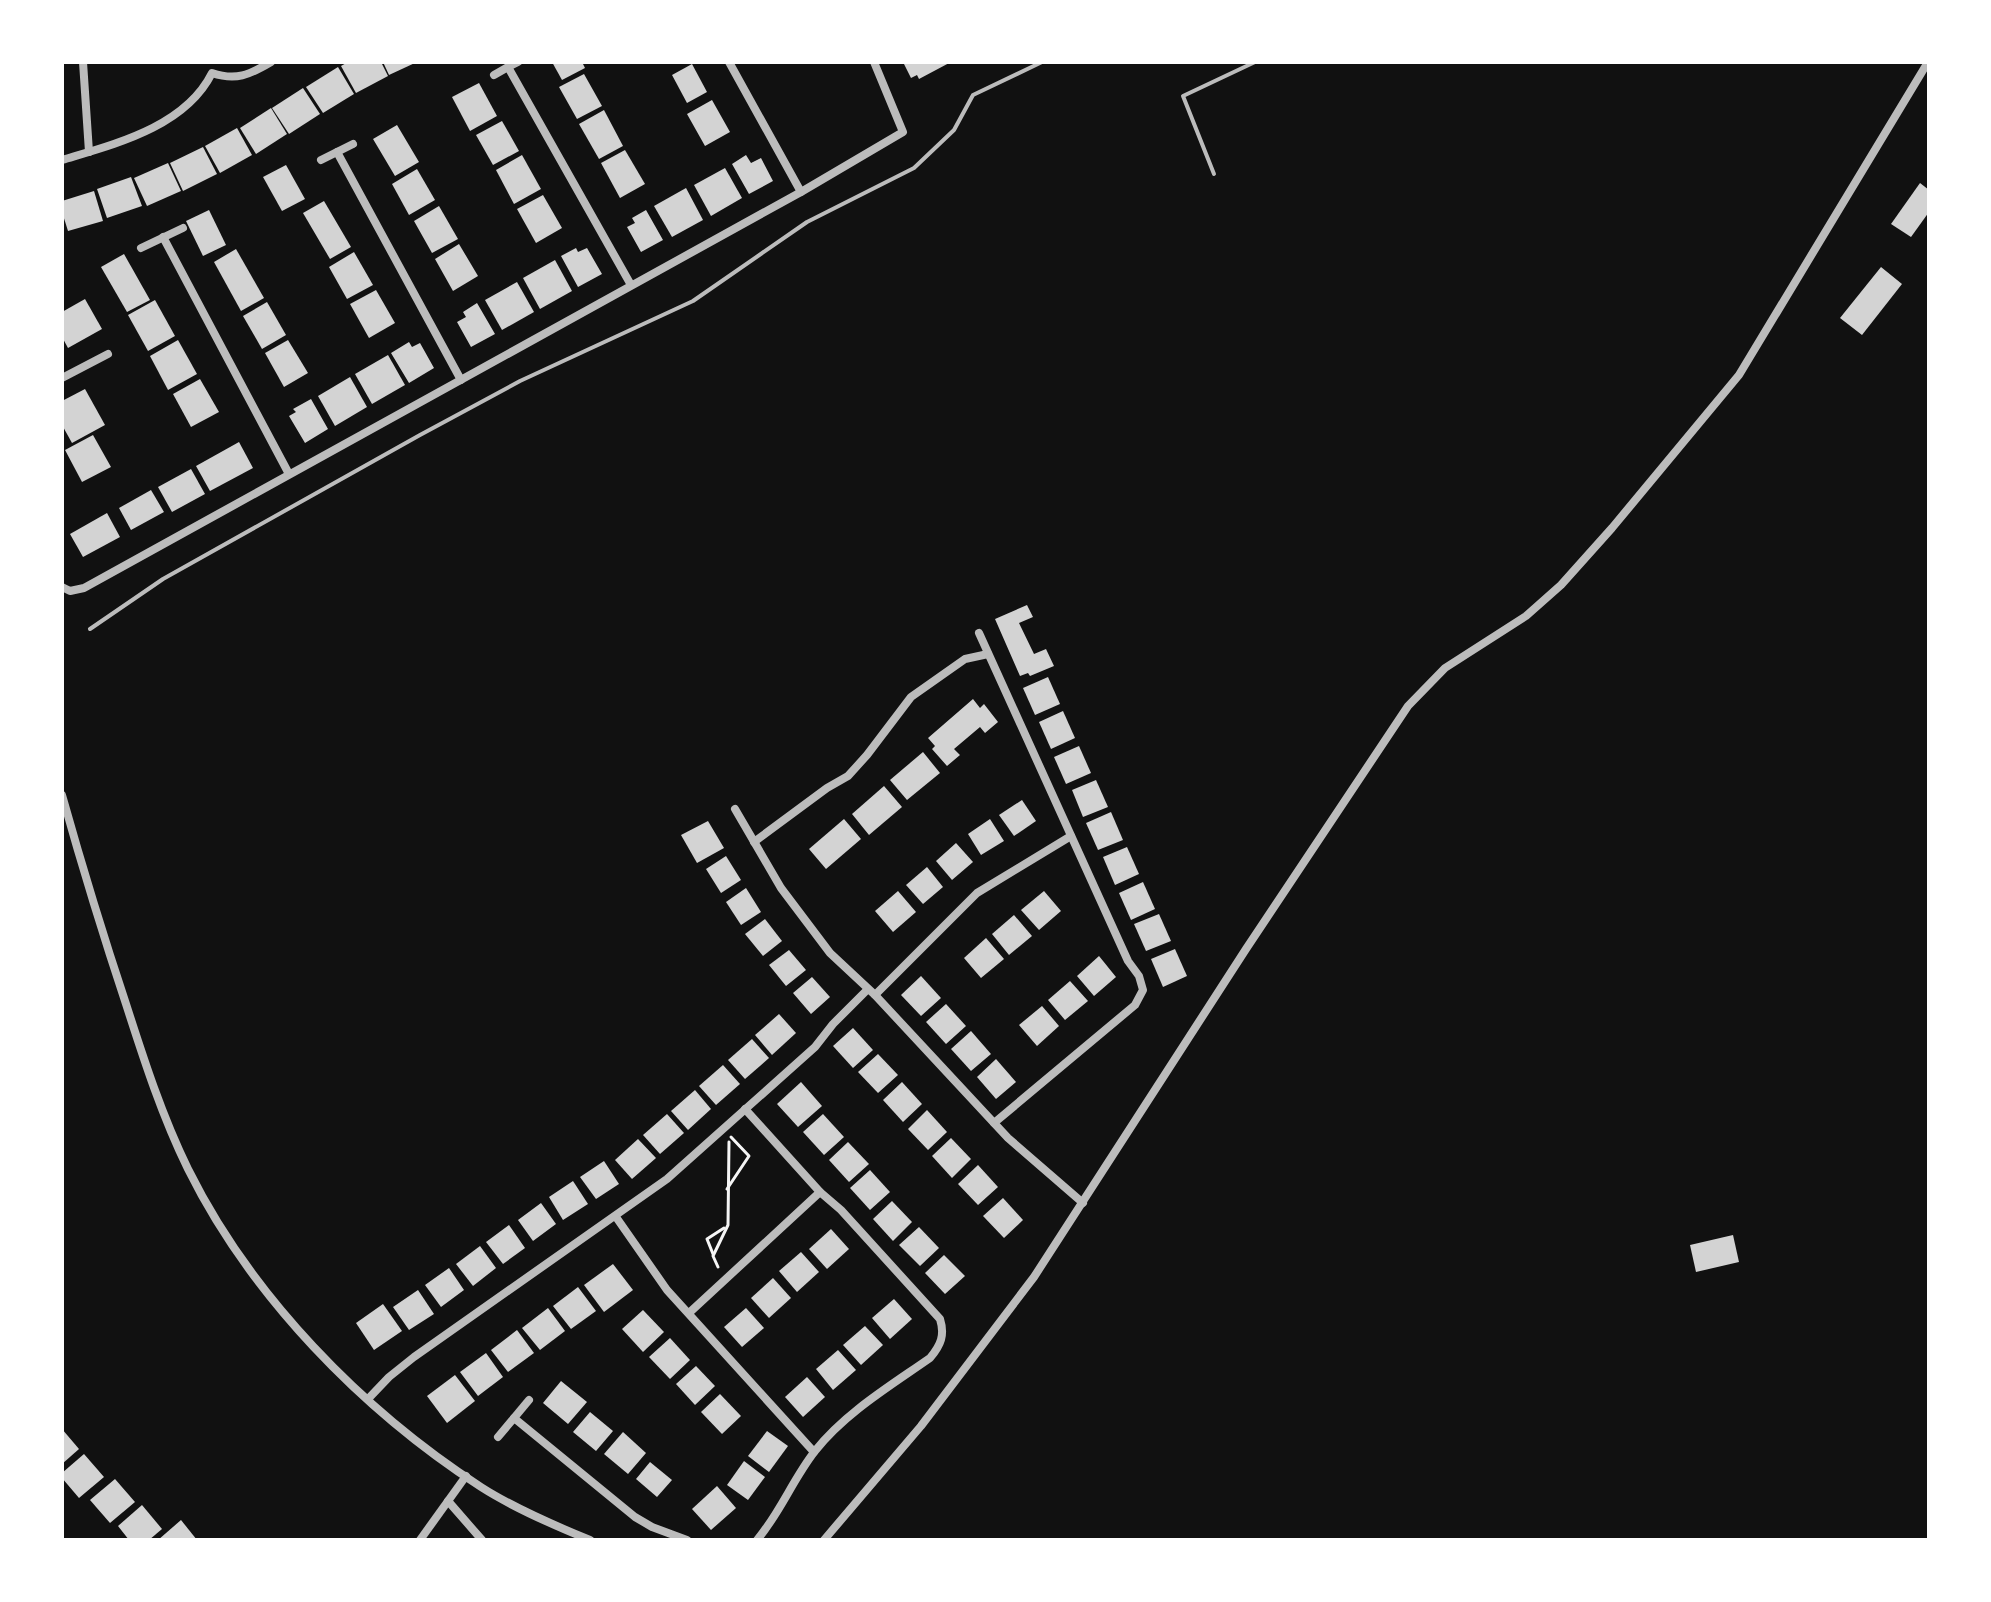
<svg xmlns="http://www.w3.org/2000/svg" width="1991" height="1602" viewBox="0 0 1991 1602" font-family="Cabin,sans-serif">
  <rect width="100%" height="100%" fill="#111"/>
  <g fill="#d3d3d3">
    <polygon points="348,62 381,62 388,76 356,93 341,66"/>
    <polygon points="383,62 417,62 389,75"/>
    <polygon points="552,62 582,62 585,68 562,80"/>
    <polygon points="903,62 951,62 919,79 917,75 911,78"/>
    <polygon points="692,64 707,92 687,103 672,75"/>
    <polygon points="338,67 354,94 323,113 306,87"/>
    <polygon points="584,74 602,106 577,119 559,87"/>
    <polygon points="479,83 497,116 470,131 452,97"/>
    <polygon points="303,88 320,114 289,134 272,108"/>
    <polygon points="712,100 730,132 705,146 687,114"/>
    <polygon points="271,108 287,134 256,154 240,128"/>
    <polygon points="604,110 623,146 599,159 579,124"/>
    <polygon points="502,121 519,151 493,165 476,135"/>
    <polygon points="397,125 419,162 395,176 373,139"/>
    <polygon points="237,128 252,155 220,173 205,146"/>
    <polygon points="203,147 217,174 183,191 170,163"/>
    <polygon points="625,150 645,184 620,198 601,163"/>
    <polygon points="522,155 541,189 514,204 496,170"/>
    <polygon points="746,155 751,163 761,158 773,181 749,194 732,164"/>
    <polygon points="168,163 181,191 147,206 134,178"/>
    <polygon points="286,165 305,199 282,211 263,177"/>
    <polygon points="725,168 742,198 711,216 694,185"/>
    <polygon points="417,169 435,200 409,215 392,184"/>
    <polygon points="131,177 142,206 107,218 97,189"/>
    <polygon points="1920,183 1929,190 1929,212 1911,237 1891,224"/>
    <polygon points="686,188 703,220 672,237 654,206"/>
    <polygon points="94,191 103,221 68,231 62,212 62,201"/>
    <polygon points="543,195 562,228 536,243 517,209"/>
    <polygon points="324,201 351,247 330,259 303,213"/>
    <polygon points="439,206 458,239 432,253 414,221"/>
    <polygon points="209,210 226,245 203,256 186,221"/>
    <polygon points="646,210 663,240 641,252 627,227 635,223 632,218"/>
    <polygon points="459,244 478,276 453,291 435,259"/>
    <polygon points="576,248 578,252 587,248 602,274 578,287 561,256"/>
    <polygon points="236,249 264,298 241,311 214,262"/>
    <polygon points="354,252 373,285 347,299 329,267"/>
    <polygon points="124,254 150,300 127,312 101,267"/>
    <polygon points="555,260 572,291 540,309 523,278"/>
    <polygon points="1881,267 1902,284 1862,335 1840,318"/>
    <polygon points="517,282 534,312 502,330 485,300"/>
    <polygon points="376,290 395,323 369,338 350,304"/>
    <polygon points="85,299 102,329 68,348 62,337 62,312"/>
    <polygon points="155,300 175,336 148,351 128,315"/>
    <polygon points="267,302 286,335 262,349 243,316"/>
    <polygon points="477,303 495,334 471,347 457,322 466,317 463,312"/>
    <polygon points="178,340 197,374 168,390 150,356"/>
    <polygon points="288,340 308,373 284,387 265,353"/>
    <polygon points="409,342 412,347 420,343 434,368 409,383 391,353"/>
    <polygon points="388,355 405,385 372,404 355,374"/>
    <polygon points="350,377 367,407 335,426 318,396"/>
    <polygon points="200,379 219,412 191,427 173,394"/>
    <polygon points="85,389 105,425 72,443 62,425 62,401"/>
    <polygon points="311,399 328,429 305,443 289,416 296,412 293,409"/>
    <polygon points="93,435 111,467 82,482 65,450"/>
    <polygon points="239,442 253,468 210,491 196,466"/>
    <polygon points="191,469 205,494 172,512 158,487"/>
    <polygon points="151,490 164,512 131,530 119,508"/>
    <polygon points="107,513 120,537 83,557 70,534"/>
    <polygon points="1027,605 1033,617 1019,623 1034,654 1046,649 1054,666 1030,676 1028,673 1020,676 995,619"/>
    <polygon points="1048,677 1060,704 1035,715 1023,688"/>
    <polygon points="973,699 980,708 984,704 998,722 985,733 980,727 954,749 960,755 947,766 932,749 935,746 928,738"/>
    <polygon points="1063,711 1075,738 1051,749 1039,722"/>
    <polygon points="1079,746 1091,773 1066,784 1054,757"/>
    <polygon points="923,752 940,773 907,800 890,780"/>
    <polygon points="1096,780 1108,807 1083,817 1072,790"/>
    <polygon points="884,786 902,807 869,835 852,814"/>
    <polygon points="1022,800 1036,821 1014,836 999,815"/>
    <polygon points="1111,812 1123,840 1098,850 1086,823"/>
    <polygon points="844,819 861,839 826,869 809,849"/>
    <polygon points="990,819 1004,841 981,855 968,834"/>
    <polygon points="708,821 724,848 697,863 681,835"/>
    <polygon points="956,843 973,862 952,880 936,861"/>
    <polygon points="1127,847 1139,874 1115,885 1103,857"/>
    <polygon points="726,856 741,880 721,893 706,869"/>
    <polygon points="927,867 943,887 923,904 906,885"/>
    <polygon points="1143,882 1155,909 1131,920 1119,893"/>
    <polygon points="746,888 761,912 741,925 726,902"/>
    <polygon points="898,891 916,912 893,932 875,911"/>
    <polygon points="1044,891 1061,911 1039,930 1021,910"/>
    <polygon points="1159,914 1171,941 1146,951 1134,924"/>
    <polygon points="1014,915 1032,936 1009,955 992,934"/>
    <polygon points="765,919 782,941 763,956 745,934"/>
    <polygon points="986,938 1004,959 981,978 964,958"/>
    <polygon points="1175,949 1187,976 1163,987 1151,959"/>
    <polygon points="789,950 806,970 786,986 769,965"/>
    <polygon points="1099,956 1116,977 1094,996 1077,976"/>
    <polygon points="921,976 941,998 921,1016 901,995"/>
    <polygon points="812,977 830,997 811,1014 793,993"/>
    <polygon points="1070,981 1088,1001 1065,1020 1048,1000"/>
    <polygon points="946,1004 966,1026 946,1044 926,1022"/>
    <polygon points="1042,1006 1059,1026 1037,1046 1019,1025"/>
    <polygon points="779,1014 796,1033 772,1055 755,1035"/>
    <polygon points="853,1028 873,1050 853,1068 833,1046"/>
    <polygon points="971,1031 991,1054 971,1071 951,1049"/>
    <polygon points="752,1039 769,1058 745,1079 728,1060"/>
    <polygon points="878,1054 898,1075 878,1093 858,1072"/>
    <polygon points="996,1059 1016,1082 996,1099 977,1077"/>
    <polygon points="723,1065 740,1084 716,1105 699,1086"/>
    <polygon points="801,1082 822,1106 798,1127 777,1104"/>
    <polygon points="902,1082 922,1104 903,1122 883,1100"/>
    <polygon points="695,1090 711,1109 688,1130 671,1111"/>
    <polygon points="927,1110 947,1132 928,1150 908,1129"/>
    <polygon points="667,1114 684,1133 660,1154 643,1135"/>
    <polygon points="823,1114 844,1137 824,1155 803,1132"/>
    <polygon points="951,1138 971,1159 952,1178 932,1156"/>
    <polygon points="638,1139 656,1158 632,1179 615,1160"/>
    <polygon points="848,1142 869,1164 849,1182 829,1160"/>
    <polygon points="604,1161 619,1184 596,1199 580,1177"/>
    <polygon points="978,1165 998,1187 978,1205 958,1184"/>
    <polygon points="870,1170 890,1192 870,1210 850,1188"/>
    <polygon points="573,1181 588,1204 563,1220 549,1197"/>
    <polygon points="1003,1198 1023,1220 1004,1238 983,1216"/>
    <polygon points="892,1201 912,1222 893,1241 873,1219"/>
    <polygon points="541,1203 556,1224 533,1241 518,1220"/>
    <polygon points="509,1225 525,1248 503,1264 486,1242"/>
    <polygon points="919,1227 939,1248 920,1266 899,1245"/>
    <polygon points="831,1229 849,1249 827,1269 809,1249"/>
    <polygon points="1733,1235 1739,1262 1696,1272 1690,1245"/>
    <polygon points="480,1246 496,1268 473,1286 456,1264"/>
    <polygon points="801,1252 819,1272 797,1292 779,1271"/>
    <polygon points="944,1255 965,1276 945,1294 925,1273"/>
    <polygon points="613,1264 633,1290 604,1312 584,1285"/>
    <polygon points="449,1268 464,1290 441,1307 425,1285"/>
    <polygon points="773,1278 791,1298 769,1318 751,1298"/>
    <polygon points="578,1287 596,1311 571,1329 553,1306"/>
    <polygon points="418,1290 434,1314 409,1330 393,1307"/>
    <polygon points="894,1299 912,1319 890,1339 872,1318"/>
    <polygon points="383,1304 402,1331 374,1350 356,1323"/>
    <polygon points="548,1308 565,1331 540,1350 522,1328"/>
    <polygon points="746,1308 764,1328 742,1347 724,1327"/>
    <polygon points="643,1310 664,1332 643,1352 622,1329"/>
    <polygon points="865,1326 883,1345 861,1365 843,1345"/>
    <polygon points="517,1330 534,1353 508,1372 491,1350"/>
    <polygon points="670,1338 690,1360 670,1379 649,1357"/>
    <polygon points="838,1350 856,1370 833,1390 816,1369"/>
    <polygon points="486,1353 503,1377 478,1396 460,1372"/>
    <polygon points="696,1366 715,1386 695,1405 676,1384"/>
    <polygon points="455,1375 475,1401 447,1423 427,1396"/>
    <polygon points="807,1377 825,1397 803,1417 785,1397"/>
    <polygon points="561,1381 587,1402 568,1424 543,1403"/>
    <polygon points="720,1394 741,1416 722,1434 701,1412"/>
    <polygon points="590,1412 613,1431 596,1451 573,1432"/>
    <polygon points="62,1429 79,1449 62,1464"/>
    <polygon points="767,1431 788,1446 769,1472 748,1456"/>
    <polygon points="623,1432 646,1453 628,1474 604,1454"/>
    <polygon points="84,1454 104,1477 79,1498 62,1478 62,1473"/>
    <polygon points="744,1461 765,1477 748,1500 727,1485"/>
    <polygon points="650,1462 672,1480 657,1497 636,1479"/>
    <polygon points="115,1479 135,1502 110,1523 90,1500"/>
    <polygon points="717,1486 736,1508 711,1530 692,1509"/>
    <polygon points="142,1505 162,1529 149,1540 129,1540 118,1526"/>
    <polygon points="181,1520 197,1540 158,1540"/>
  </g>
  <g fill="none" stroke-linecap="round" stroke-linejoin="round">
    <g stroke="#f5f5f5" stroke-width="3">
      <polyline points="727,1189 749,1156 731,1137"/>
      <polyline points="713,1254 707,1239 724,1228"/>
      <polyline points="718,1267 713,1256 728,1225 729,1142"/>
    </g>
    <g stroke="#bcbcbc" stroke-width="4">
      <polyline points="1214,174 1183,96 1255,62"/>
      <polyline points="90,629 163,579 420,435 520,381 693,301 807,222 914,168 954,130 973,95 1042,62"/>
    </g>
    <g stroke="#bcbcbc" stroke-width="8">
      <polyline points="83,62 89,152"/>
      <polyline points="518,62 508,67 631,285"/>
      <polyline points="729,62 801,192"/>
      <polyline points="494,75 508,67"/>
      <polyline points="337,152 461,380"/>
      <path d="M62,160C115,144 185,127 212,73C236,81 249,75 271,62"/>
      <polyline points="321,160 353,144"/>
      <polyline points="163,237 289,474"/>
      <polyline points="141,248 183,228"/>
      <polyline points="62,378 108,354"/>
      <polyline points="62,587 70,591 84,588 801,192 903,132 874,62"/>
      <polyline points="979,633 1128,961 1139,976 1143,990 1135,1005 994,1123"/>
      <path d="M62,795C82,866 103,935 126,1004C144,1060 162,1116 188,1169C251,1296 362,1410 481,1487C509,1505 558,1527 590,1540"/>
      <polyline points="735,809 781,888 830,953 875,995 1008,1138 1083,1203"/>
      <polyline points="754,842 827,788 848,776 867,755 911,697 965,659 988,654"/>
      <polyline points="875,995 977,893 1071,836"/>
      <path d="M745,1109L820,1192L841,1210L940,1319C945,1335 941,1345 930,1358C890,1386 845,1413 815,1451C793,1479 780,1513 757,1540"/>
      <polyline points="616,1217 667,1290 814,1452"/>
      <polyline points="689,1313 820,1192"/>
      <polyline points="368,1399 389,1377 414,1357 667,1179 815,1047 833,1024 867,990"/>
      <polyline points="514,1418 529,1400"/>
      <polyline points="498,1437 514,1418 635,1517 652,1527 687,1540"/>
      <polyline points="448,1501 482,1540"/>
      <polyline points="420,1540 466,1476"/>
      <polyline points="824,1540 921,1426 1034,1277 1246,949 1408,706 1445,668 1526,616 1561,585 1612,528 1739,375 1928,62"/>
    </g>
  </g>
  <rect width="1991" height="1602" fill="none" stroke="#ffffff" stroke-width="128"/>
</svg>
